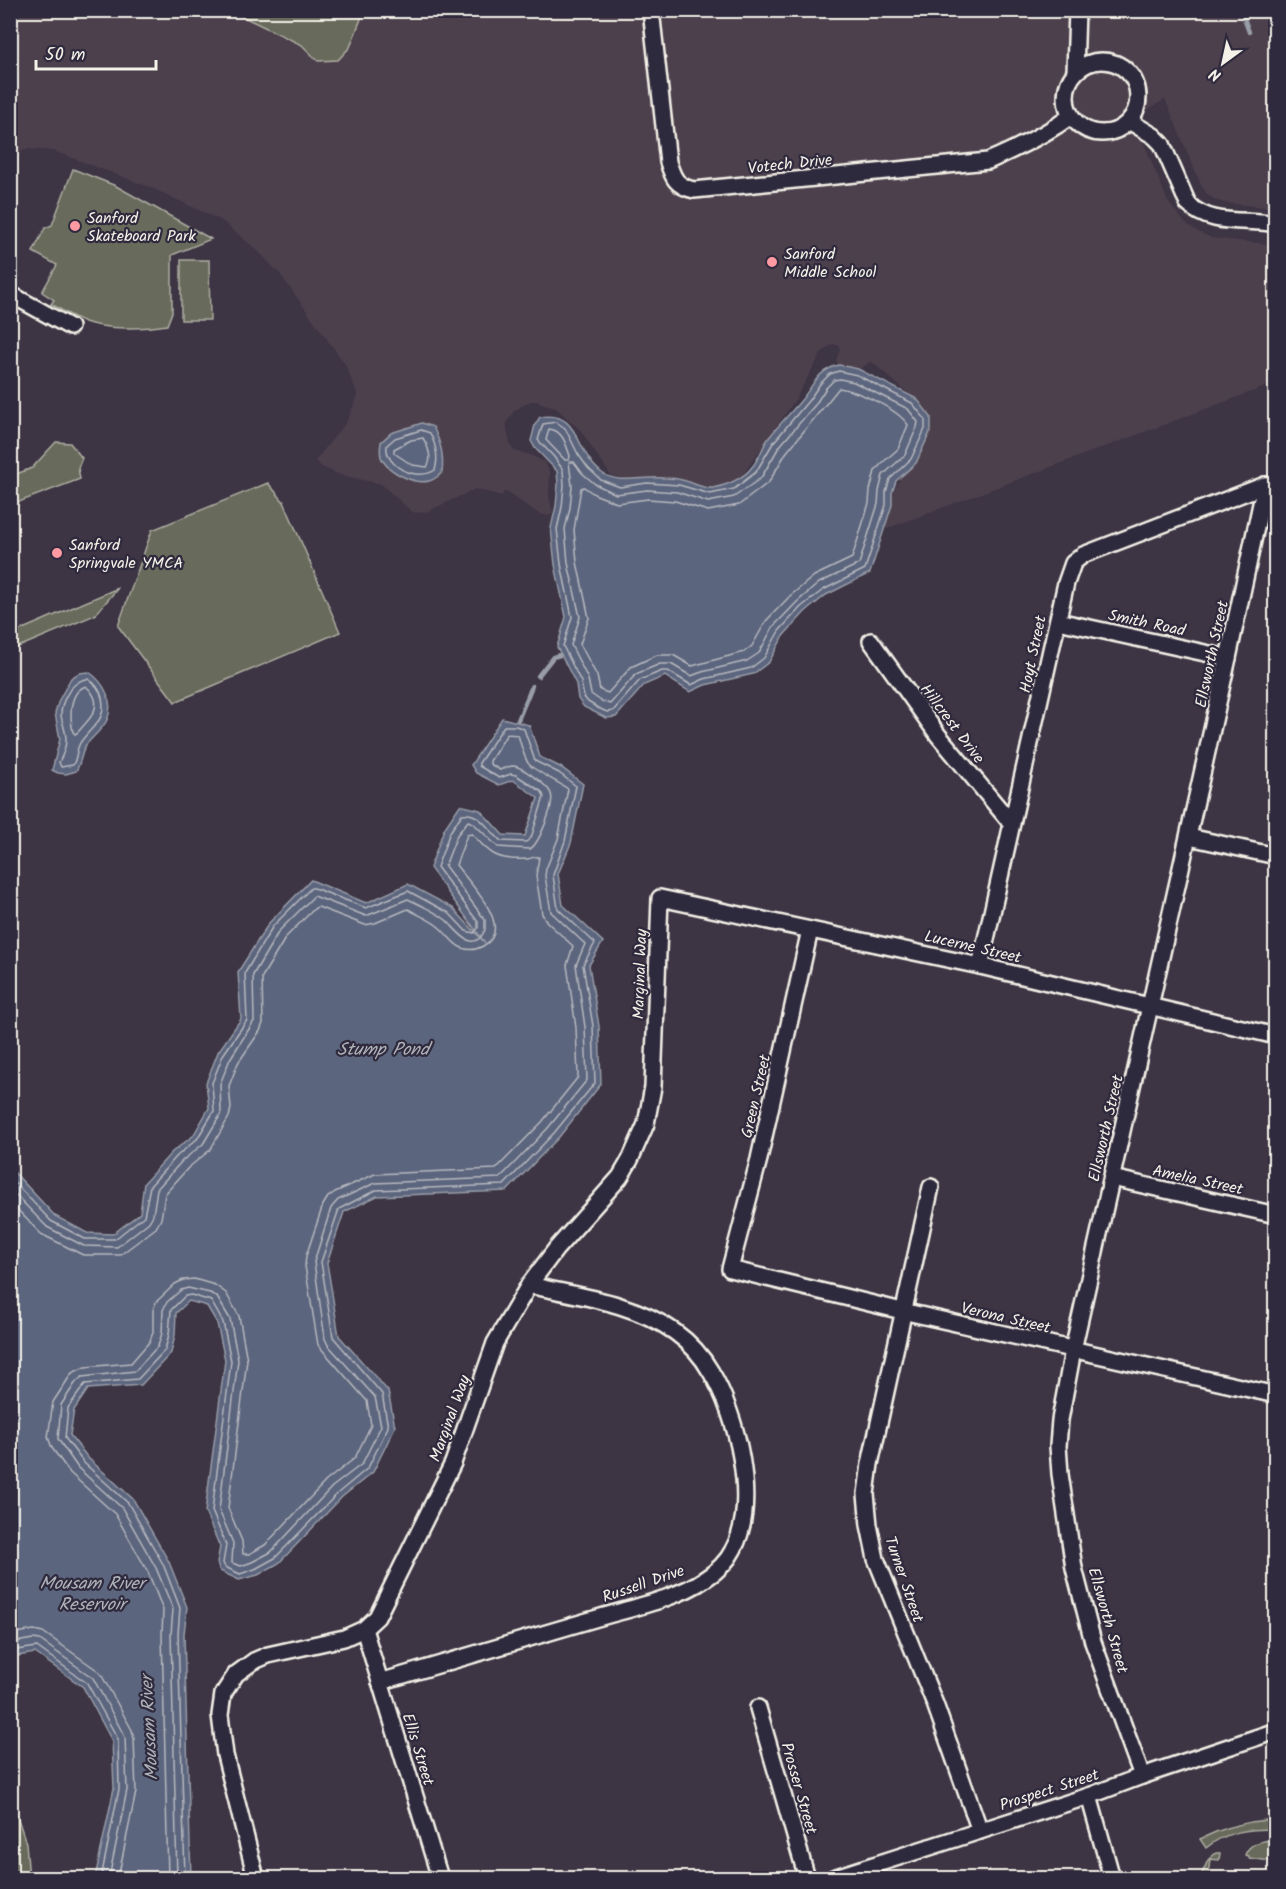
<svg xmlns="http://www.w3.org/2000/svg" width="1286" height="1889" viewBox="0 0 1286 1889" font-family="Kalam,sans-serif">
  <rect width="100%" height="100%" fill="#3d3444"/>
  <filter id="ink" filterUnits="userSpaceOnUse"><feTurbulence type="fractalNoise" baseFrequency=".0167" numOctaves="2"/><feDisplacementMap in="SourceGraphic" scale="12" xChannelSelector="R" yChannelSelector="G"/><feConvolveMatrix kernelMatrix="1 2 1 2 8 2 1 2 1" color-interpolation-filters="sRGB"/></filter>
  <g filter="url(#ink)">
    <polygon fill="#4d404d" points="10,11 1275,11 1275,208 1225,203 1215,200 1207,194 1201,185 1165,99 1134,119 1168,202 1185,223 1198,232 1212,238 1275,245 1275,383 883,530 888,506 895,489 900,479 915,462 911,396 871,361 862,368 844,369 839,367 836,360 840,350 840,346 833,344 822,352 795,400 736,484 718,489 689,484 629,480 611,476 581,431 556,408 537,401 531,401 515,410 507,422 507,430 511,447 515,451 530,455 545,462 550,473 549,497 553,512 549,516 539,514 506,492 503,493 502,496 475,489 429,511 416,513 411,511 381,484 340,475 322,467 315,461 347,421 358,395 345,364 280,274 257,250 222,221 152,188 54,151 29,149 11,153"/>
    <g fill="#676a5c" stroke="#aeaea2" stroke-width="1.5">
      <polygon points="231,11 364,10 364,11 350,47 338,60 318,61 302,45"/>
      <path d="M73,169L116,186L211,239L172,255V312L167,325C144,329 107,330 85,322C74,318 62,310 51,304L54,300L42,292L57,265L33,252L45,228L52,225Z"/>
      <polygon points="181,260 209,260 210,320 181,320"/>
      <polygon points="56,442 70,443 82,458 78,468 80,479 11,505 11,476 32,468"/>
      <polygon points="268,483 284,502 340,632 175,702 118,626 152,530"/>
      <polygon points="118,588 95,615 11,650 11,634"/>
      <polygon points="10,1794 26,1843 29,1878 11,1878"/>
      <path d="M1266,1820H1275V1829C1249,1829 1226,1831 1206,1848L1200,1839C1222,1828 1242,1822 1266,1820Z"/>
      <path d="M1275,1840V1847H1272L1270,1861L1249,1858V1856L1245,1855C1249,1843 1263,1840 1275,1840Z"/>
      <polygon points="1216,1853 1220,1853 1219,1860 1210,1859 1208,1877 1217,1878 1200,1878 1208,1860"/>
    </g>
    <g fill="#5b657e" stroke="#989da8" stroke-width="1.5">
      <path d="M839,365L858,369L917,399L931,417V430L916,463L896,481L892,493V505L870,573L826,595L805,612L784,635L769,662L753,674L705,685L690,692L665,676L644,685L616,717L606,718L584,707L578,699L576,684L557,647L566,617L555,565L551,528L556,506L558,484L557,471L535,448L531,441L535,425L540,417C581,410 574,452 602,473C619,485 643,476 664,478C670,478 676,478 682,480C692,482 703,489 713,488C727,485 743,479 752,467C759,459 762,448 768,439C778,425 792,412 803,398C815,382 819,370 839,365Z"/>
      <path d="M422,423L433,427C441,443 444,456 442,473C438,476 434,480 429,481C415,485 391,473 383,461C379,456 380,448 381,442L391,433Z"/>
      <path d="M89,672C104,682 115,702 107,720C103,729 92,737 86,745C81,753 81,763 76,771L66,774L58,773L52,770L60,739L55,713L59,700L71,678L79,673Z"/>
      <polygon points="502,718 529,725 540,757 562,768 583,784 571,843 558,874 563,905 603,942 589,965 599,1026 601,1084 559,1137 507,1191 377,1196 344,1212 327,1263 339,1336 388,1391 395,1427 373,1472 342,1497 279,1563 258,1575 239,1580 220,1571 217,1563 220,1547 205,1512 225,1360 217,1323 207,1306 189,1301 176,1313 175,1335 171,1353 141,1385 88,1389 74,1410 70,1435 88,1458 133,1499 169,1562 187,1607 184,1634 191,1878 95,1878 114,1788 112,1741 83,1687 35,1653 11,1657 11,1169 55,1216 87,1233 113,1234 140,1213 144,1183 172,1152 193,1136 209,1108 206,1083 218,1052 241,1019 238,972 269,923 311,880 366,903 408,884 453,908 485,943 430,868 444,829 460,805 480,810 503,835 525,836 538,798 513,780 499,785 476,773 471,765"/>
    </g>
    <g fill="none" stroke-linecap="round" stroke-linejoin="round">
      <g stroke="#b7b9be" stroke-width="1.5">
        <polygon points="839,371 857,375 912,403 925,419 925,429 911,459 890,479 886,492 886,505 865,569 823,590 801,607 779,631 764,658 751,668 704,679 691,685 668,671 662,671 640,680 613,711 607,712 598,708 588,702 584,697 581,682 563,646 572,617 561,564 557,529 562,507 564,485 563,470 554,457 538,440 543,424 556,422 565,428 578,454 588,468 601,480 620,487 647,483 679,485 710,494 734,489 756,472 773,443 809,400 820,384 830,374"/>
        <polygon points="840,379 854,382 908,409 918,422 917,427 905,455 883,475 879,491 878,504 859,564 819,583 797,602 773,627 759,653 747,661 702,672 691,676 671,664 660,664 636,674 610,704 601,701 591,694 588,679 571,645 580,617 568,563 565,529 570,508 572,486 569,462 574,462 582,473 595,484 616,494 647,490 677,492 708,502 734,497 761,478 779,447 815,405 826,388 834,380"/>
        <path d="M839,388C858,391 898,409 908,425L898,449L881,464L875,471L870,490L869,503L852,558L814,576L790,596L766,621L752,646L744,652L692,666L673,655H657L631,667L608,693L600,690L597,676L580,644L589,618L577,562L574,530L581,488L584,487L594,494L617,503L648,499L675,501L708,511L739,505L769,482L786,453Z"/>
        <path d="M549,429C563,430 566,445 570,456L569,460H565L546,440Z"/>
        <path d="M421,430L430,433C436,445 439,457 435,470C418,482 384,467 387,445L395,438Z"/>
        <path d="M423,438C428,446 433,459 427,467L412,465L394,453V449L411,440Z"/>
        <path d="M88,679C95,683 100,689 102,698C107,721 92,725 80,743C76,750 77,758 73,765L61,767L59,762C63,755 66,747 66,739C66,731 62,723 61,715C61,700 73,679 88,679Z"/>
        <path d="M86,686C101,700 97,711 85,724C81,728 79,732 75,734L73,732C70,718 68,692 86,686Z"/>
        <path d="M10,1178L51,1221L85,1239H115L144,1216L150,1186L177,1156L197,1139L214,1111L212,1083L223,1055L247,1020L245,973L273,926L311,888H314L366,908L408,891L449,913L466,931L474,933L478,928V922L437,867L450,832L462,814C480,811 488,830 501,841L526,842L531,838L544,797L542,792L516,775L511,774L499,778L479,766V763L504,726H516L524,729L535,761L559,773L576,786L565,841L553,875L558,909L595,943L583,965L593,1026L595,1083L554,1133L504,1185L376,1190L339,1209L321,1262L333,1337L382,1394L388,1427L368,1468L338,1493L275,1558L255,1569L240,1574L225,1567L223,1563L226,1545L212,1511L231,1361L223,1322L211,1301L191,1295L185,1296L171,1310L169,1334L165,1350L138,1379L85,1384L68,1408L65,1438L84,1463L128,1503L163,1564L180,1608L178,1634L185,1878"/>
        <path d="M10,1189L47,1227L84,1246L117,1247L149,1222L153,1215L157,1189L182,1161L203,1144L221,1114L220,1084L230,1059L254,1021L253,975L279,931L314,896L366,916L408,899C420,905 435,911 446,920C457,930 473,956 485,930V920L445,866L457,835L468,821L473,823L498,847L530,849C539,844 555,804 551,794C549,786 522,767 514,766C509,766 504,768 500,770L490,764V761L507,734L518,735C521,744 523,755 528,763C532,770 559,782 568,789L558,839L546,869L545,876L551,912L585,944L576,965L585,1027L587,1080L548,1128L500,1178L375,1183L338,1200L331,1208L314,1262L325,1339L328,1345L375,1397L381,1426L362,1464L332,1487L271,1552L252,1562L241,1566L232,1563L233,1543L219,1510L238,1360L230,1319L217,1297L210,1293L188,1288L181,1290L167,1302L163,1310L162,1333L158,1346L135,1371L82,1377L76,1382L61,1405L58,1439L78,1468L122,1508L156,1568L173,1609L171,1634L177,1878"/>
        <path d="M10,1202L41,1234L83,1255H120L156,1228L161,1219L165,1194L188,1168L210,1150L229,1117L231,1108L229,1086L238,1063L260,1031L263,1023L262,977L286,937L315,908L318,907L365,925L375,923L408,909C418,915 432,920 440,928C447,934 452,943 460,947C468,951 476,950 483,946C516,928 469,883 456,865L467,835L472,834C490,854 497,861 526,859C531,859 534,856 539,857L536,876L542,914L547,922L573,946L567,965L576,1028L578,1077L542,1122L496,1169L375,1174L335,1192L328,1197L323,1205L306,1256L305,1266L318,1345L367,1401L371,1425L355,1458L326,1481L265,1545L249,1554H243L242,1541L228,1508L247,1360L239,1316L226,1293L215,1285L194,1279L183,1280L175,1284L156,1302L153,1310V1332L150,1341L131,1363L85,1367L72,1373L53,1402L48,1437L52,1448L70,1473L115,1514L148,1572L163,1610L162,1634L168,1878"/>
        <polyline points="10,1634 34,1630 43,1632 97,1670 102,1676 132,1730 134,1739 136,1792 118,1878"/>
        <polyline points="10,1643 33,1639 40,1640 93,1678 125,1737 127,1790 109,1878"/>
        <polyline points="10,1651 37,1647 87,1683 118,1739 119,1789 101,1878"/>
      </g>
      <g stroke="#989da8" stroke-width="4.5">
        <polyline points="1241,10 1249,32"/>
        <polyline points="538,676 553,657 560,655"/>
        <polyline points="518,720 532,686"/>
      </g>
      <g stroke="#f4f1e8" stroke-width="20">
        <g id="street">
          <path d="M651,10L668,162C673,178 676,186 694,190L988,161C1018,148 1045,135 1071,116"/>
          <circle cx="1102" cy="97" r="36"/>
          <polyline points="1075,72 1077,10"/>
          <path d="M1129,121L1154,136L1162,144L1188,204C1211,227 1247,218 1276,224"/>
          <polyline points="10,294 70,327"/>
          <polyline points="1058,621 1228,658"/>
          <polyline points="871,641 938,735 1011,823"/>
          <polyline points="1189,837 1276,856"/>
          <polyline points="810,930 759,1159 730,1269 902,1311 1276,1395"/>
          <polyline points="980,966 1066,583 1073,563 1083,555 1265,485 1273,485"/>
          <polyline points="1112,1178 1276,1215"/>
          <polyline points="931,1187 870,1464 866,1494 869,1525 876,1559 935,1704 980,1831"/>
          <polyline points="364,1629 440,1878"/>
          <path d="M380,1682C452,1661 523,1640 594,1619C627,1609 677,1599 705,1579C716,1572 727,1562 733,1550C759,1503 737,1415 711,1372C702,1356 689,1342 675,1332C633,1302 577,1296 529,1285"/>
          <polyline points="758,1708 807,1878"/>
          <polyline points="1142,1776 1093,1642 1074,1568 1060,1474 1058,1446 1060,1420 1073,1350 1228,658 1265,485"/>
          <polyline points="1089,1796 1112,1878"/>
          <polyline points="256,1878 225,1755 220,1715 223,1694 236,1674 254,1661 268,1655 344,1638 364,1629 377,1617 453,1463 495,1343 529,1285 556,1249 620,1177 630,1160 646,1124 653,1087 660,898 980,966 1276,1036"/>
          <polyline points="833,1878 1089,1796 1142,1776 1276,1731"/>
        </g>
      </g>
      <use href="#street" stroke="#2f2a3d" stroke-width="15"/>
    </g>
  </g>
  <g fill="#ff9aa2" stroke="#2f2a3d" stroke-width="2">
    <circle cx="75" cy="226" r="6"/>
    <circle cx="772" cy="262" r="6"/>
    <circle cx="57" cy="553" r="6"/>
  </g>
  <g text-anchor="middle" stroke-width="4.5" stroke-linejoin="round" paint-order="stroke">
    <g font-size="16" fill="#f4f1e8" stroke="#2f2a3d">
      <text transform="translate(790 163) rotate(-6)" y="6">Votech Drive</text>
      <text transform="translate(1147 622) rotate(12)" y="6">Smith Road</text>
      <text transform="translate(1032 654) rotate(-78)" y="6">Hoyt Street</text>
      <text transform="translate(1211 654) rotate(-78)" y="6">Ellsworth Street</text>
      <text transform="translate(953 723) rotate(53)" y="6">Hillcrest Drive</text>
      <text transform="translate(973 946) rotate(13)" y="6">Lucerne Street</text>
      <text transform="translate(639 974) rotate(-88)" y="6">Marginal Way</text>
      <text transform="translate(755 1096) rotate(-77)" y="6">Green Street</text>
      <text transform="translate(1105 1128) rotate(-77)" y="6">Ellsworth Street</text>
      <text transform="translate(1198 1179) rotate(12)" y="6">Amelia Street</text>
      <text transform="translate(1006 1317) rotate(13)" y="6">Verona Street</text>
      <text transform="translate(449 1418) rotate(-70)" y="6">Marginal Way</text>
      <text transform="translate(905 1579) rotate(71)" y="6">Turner Street</text>
      <text transform="translate(643 1583) rotate(-19)" y="6">Russell Drive</text>
      <text transform="translate(1109 1620) rotate(74)" y="6">Ellsworth Street</text>
      <text transform="translate(419 1749) rotate(73)" y="6">Ellis Street</text>
      <text transform="translate(800 1788) rotate(74)" y="6">Prosser Street</text>
      <text transform="translate(1049 1789) rotate(-18)" y="6">Prospect Street</text>
    </g>
    <g font-size="16" fill="#f4f1e8" stroke="#2f2a3d" text-anchor="start">
      <text x="87" y="223">Sanford<tspan x="87" dy="18">Skateboard Park</tspan></text>
      <text x="784" y="259">Sanford<tspan x="784" dy="18">Middle School</tspan></text>
      <text x="69" y="550">Sanford<tspan x="69" dy="18">Springvale YMCA</tspan></text>
    </g>
    <g font-size="18" font-style="italic" fill="#afb2b8" stroke="#2f2a3d">
      <text x="383" y="1055">Stump Pond</text>
      <text x="92" y="1589">Mousam River<tspan x="92" dy="21">Reservoir</tspan></text>
      <text transform="translate(149 1728) rotate(-93)" y="6">Mousam River</text>
    </g>
  </g>
  <rect width="1286" height="1889" fill="none" stroke="#2f2a3d" stroke-width="36"/>
  <rect x="18" y="18" width="1250" height="1853" fill="none" stroke="#f4f1e8" stroke-width="2" filter="url(#ink)"/>
  <g transform="translate(1223 63) rotate(213)" stroke="#2f2a3d" stroke-width="4.5" paint-order="stroke">
  <path d="M0-4.5L10 22L0 15L-10 22Z" fill="#f4f1e8"/>
  <text y="-9" font-size="16" font-weight="bold" text-anchor="middle" fill="#f4f1e8">N</text>
  </g>
  <path d="M36 60v9h120v-9" fill="none" stroke="#f4f1e8" stroke-width="3"/>
  <text x="45" y="60" font-size="18" fill="#f4f1e8" stroke="#2f2a3d" stroke-width="4.5" paint-order="stroke">50 m</text>
</svg>
